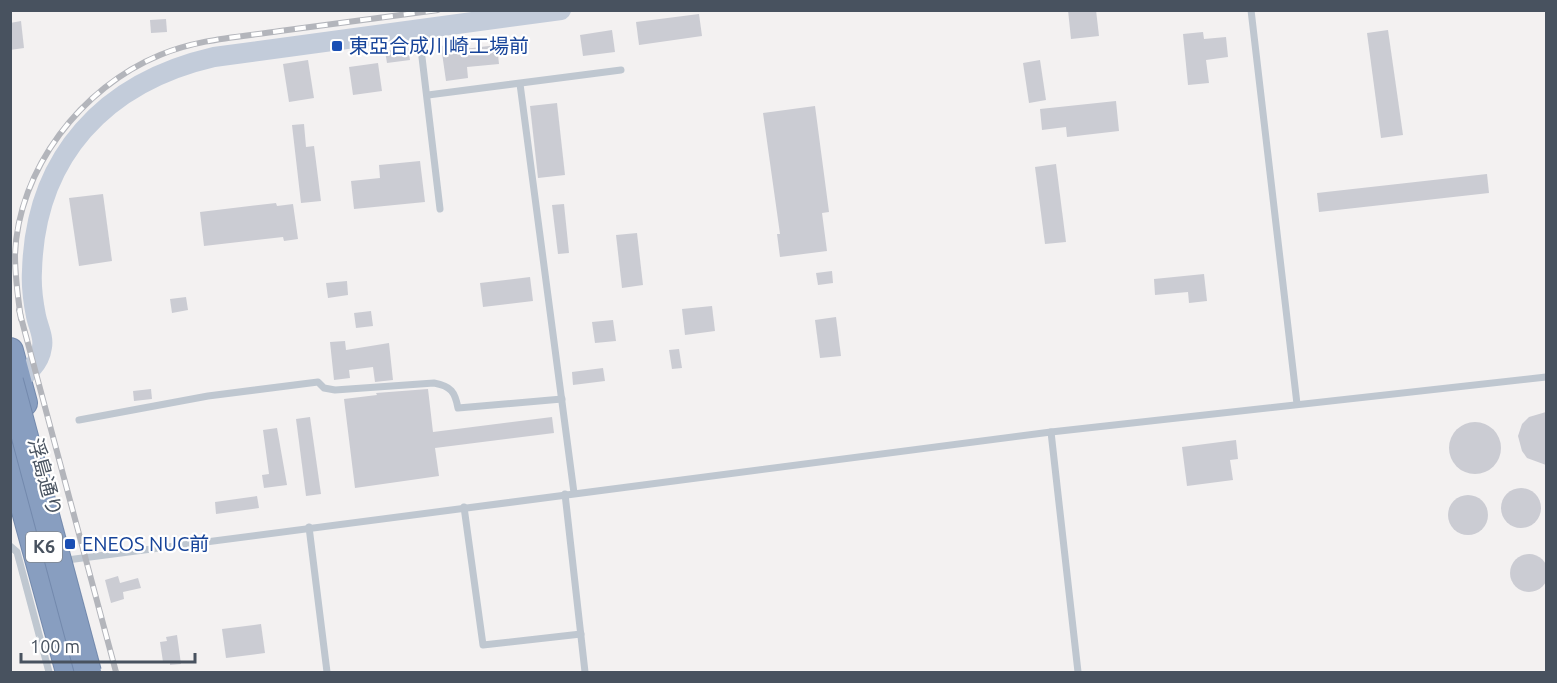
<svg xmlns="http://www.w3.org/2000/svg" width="1557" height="683" viewBox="0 0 1557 683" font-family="Ubuntu,'Noto Sans JP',sans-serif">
  <rect width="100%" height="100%" fill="#f3f1f1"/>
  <g fill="#cbccd3">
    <polygon points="1068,10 1096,10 1099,36 1071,39"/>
    <polygon points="699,14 702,36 639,45 636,22"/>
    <polygon points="166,19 167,32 151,33 150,20"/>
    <polygon points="21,21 24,48 10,50 10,23"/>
    <polygon points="612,30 615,52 583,56 580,35"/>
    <polygon points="1388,30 1403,135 1381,138 1367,33"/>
    <polygon points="1203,32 1204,39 1226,37 1228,57 1206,60 1209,83 1188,85 1183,34"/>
    <polygon points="464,43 464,49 497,45 499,64 467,67 468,78 446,81 441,46"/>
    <polygon points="408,48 410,60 387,63 385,51"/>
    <polygon points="308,60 314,98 289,102 283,64"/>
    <polygon points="1040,60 1046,100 1029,103 1023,63"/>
    <polygon points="378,63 382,91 353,95 349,67"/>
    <polygon points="1116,101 1119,131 1067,137 1066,127 1042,130 1040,109"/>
    <polygon points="557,103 565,175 538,178 530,106"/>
    <polygon points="815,106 829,212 822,213 827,251 780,257 777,234 780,234 763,113"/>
    <polygon points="304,124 306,147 314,146 321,201 301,203 292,125"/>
    <polygon points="420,161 425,202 354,209 351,181 380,178 379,165"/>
    <polygon points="1056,164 1066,242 1045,244 1035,167"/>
    <polygon points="1487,174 1489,193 1319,212 1317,193"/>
    <polygon points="103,194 112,261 79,266 69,198"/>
    <polygon points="276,203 277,206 293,204 298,239 284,241 283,237 204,246 200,212"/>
    <polygon points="564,204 569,253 558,254 552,205"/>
    <polygon points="637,233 643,285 622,288 616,235"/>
    <polygon points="832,271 833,283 818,285 816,273"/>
    <polygon points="1204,274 1207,301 1189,303 1188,292 1155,295 1154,279"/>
    <polygon points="530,277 533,301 483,307 480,283"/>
    <polygon points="347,281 348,295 328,298 326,283"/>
    <polygon points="186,297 188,310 172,313 170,299"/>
    <polygon points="712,306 715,331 685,335 682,309"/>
    <polygon points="371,311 373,326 356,328 354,313"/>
    <polygon points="836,317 841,356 820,358 815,320"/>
    <polygon points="613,320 616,341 595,343 592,322"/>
    <polygon points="345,341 346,350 389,343 393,380 375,382 373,367 349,370 350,378 334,380 330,342"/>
    <polygon points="679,349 682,368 672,369 669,350"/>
    <polygon points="603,368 605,381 573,385 572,372"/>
    <polygon points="151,389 152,399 134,401 133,391"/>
    <polygon points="428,389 433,432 552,417 554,433 435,448 439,476 355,488 344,399 377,395 376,393"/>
    <polygon points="1546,412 1546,465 1527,458 1522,451 1518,436 1522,424 1529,417"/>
    <polygon points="310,417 321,494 306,496 296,419"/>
    <circle cx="1475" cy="448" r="26"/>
    <polygon points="277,428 287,485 264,488 262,475 269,474 263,430"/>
    <polygon points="1236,440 1238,459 1230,460 1233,480 1187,486 1182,447"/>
    <circle cx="1521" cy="508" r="20"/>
    <circle cx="1468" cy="515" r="20"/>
    <polygon points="257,496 259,508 216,514 215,502"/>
    <circle cx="1529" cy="573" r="19"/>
    <polygon points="118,576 120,583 138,578 141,588 123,592 124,599 111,603 105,580"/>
    <polygon points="261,624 265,653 226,658 222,629"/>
    <polygon points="177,635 181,664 170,665 170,662 163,662 160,642 167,641 166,637"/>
  </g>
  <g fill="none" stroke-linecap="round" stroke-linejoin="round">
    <g stroke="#7389ac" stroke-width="28">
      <g id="highway">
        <polyline points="10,351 24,403"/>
        <polyline points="10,456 69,672"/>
      </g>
    </g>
    <g stroke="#bfc7d0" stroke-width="7">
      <polyline points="1251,10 1297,404"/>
      <polyline points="419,32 440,209"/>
      <polyline points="520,84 574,493"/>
      <polyline points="428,95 621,70"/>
      <path d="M79,420L208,396L318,382L324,388L335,390L434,383C451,386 455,392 458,408L562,399"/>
      <polyline points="1051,432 1078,672"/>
      <polyline points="565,494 585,672"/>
      <polyline points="464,507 483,645 581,634"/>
      <polyline points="309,527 327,672"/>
      <polyline points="10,546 17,552 49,672"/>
      <polyline points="67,560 1051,432 1546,377"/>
    </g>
    <path stroke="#c3ccda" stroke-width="20" d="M10,382C26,378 40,363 42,347C44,337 38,326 36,316C33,301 31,286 32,271C35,156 105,82 214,57L561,10"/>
    <use href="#highway" stroke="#889ec0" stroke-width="26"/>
    <g stroke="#b3b5bb" stroke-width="6">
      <g id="rail">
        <polyline points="19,310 116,672"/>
        <path d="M21,319C18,298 15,277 15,255C18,169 82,87 160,55C198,39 240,37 280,31C333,24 385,17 438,10"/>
      </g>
    </g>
    <use href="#rail" stroke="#fff" stroke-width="4" stroke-dasharray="11" stroke-linecap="butt"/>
    <g stroke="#7389ac" stroke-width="28" stroke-linecap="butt">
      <polyline id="highway-bridge" points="10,381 88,672"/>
    </g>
    <use href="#highway-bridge" stroke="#889ec0" stroke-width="26"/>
  </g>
  <g fill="#1a4fb4" stroke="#fff" stroke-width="2">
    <rect x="331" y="40" width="12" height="12" rx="3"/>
    <rect x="64" y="538" width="12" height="12" rx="3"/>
  </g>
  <g text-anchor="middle" stroke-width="4.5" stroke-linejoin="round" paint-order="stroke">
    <rect fill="#fff" stroke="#7f868f" stroke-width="1.5" x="26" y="532" width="36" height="30" rx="4.5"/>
    <g font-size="18" font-weight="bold" fill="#48525f">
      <text x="44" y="553">K6</text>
    </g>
    <g font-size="20" fill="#164399" stroke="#fff" text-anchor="start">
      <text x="349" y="53">東亞合成川崎工場前</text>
      <text x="82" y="551">ENEOS NUC前</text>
    </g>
    <g font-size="20" fill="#48525f" stroke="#fff">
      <text transform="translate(45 477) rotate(75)" y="7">浮島通り</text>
    </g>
  </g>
  <rect width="1557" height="683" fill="none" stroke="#48525f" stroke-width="24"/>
  <path d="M21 653v9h174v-9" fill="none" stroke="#48525f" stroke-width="3"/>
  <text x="30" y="653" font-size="18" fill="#48525f" stroke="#ffffff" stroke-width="4.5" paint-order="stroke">100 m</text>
</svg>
